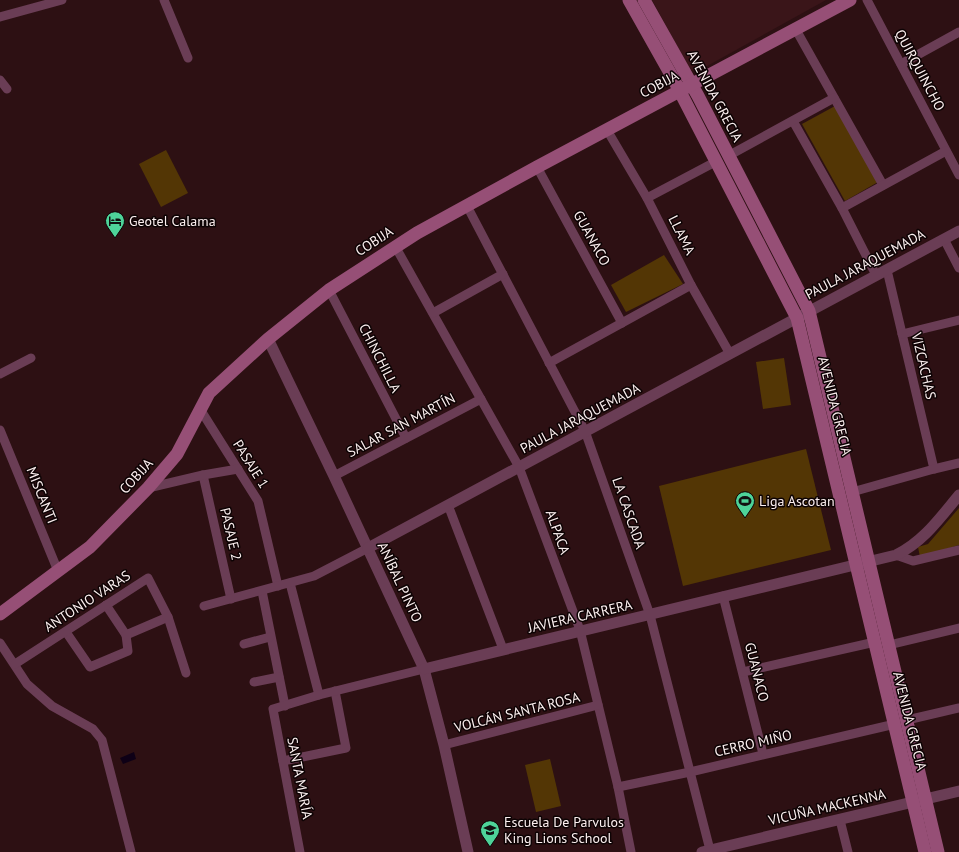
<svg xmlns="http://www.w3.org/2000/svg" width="959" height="852" viewBox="0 0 959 852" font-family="'PT Sans',sans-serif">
  <rect width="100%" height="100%" fill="#2d1013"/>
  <polygon fill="#3a1519" points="652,0 826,0 698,71 690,70"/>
  <g fill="#533605">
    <polygon points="835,106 878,182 845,201 802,124"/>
    <polygon points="166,150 188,193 161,207 139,164"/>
    <polygon points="664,255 683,284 626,312 611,285"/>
    <polygon points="784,358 791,405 763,409 756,362"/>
    <polygon points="806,449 831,550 683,586 659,486"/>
    <polygon points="959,508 959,545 920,557 918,547 928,544"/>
    <polygon points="550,759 561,806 536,812 525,765"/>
  </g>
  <polygon fill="#0e0016" points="134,752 136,759 123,764 120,758"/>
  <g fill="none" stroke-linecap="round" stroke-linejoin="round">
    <g stroke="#6a3d55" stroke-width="9">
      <polyline points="164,0 188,58"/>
      <polyline points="867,0 959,175"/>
      <polyline points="0,17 62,0"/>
      <polyline points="795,28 883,185"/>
      <polyline points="901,64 959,32"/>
      <polyline points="0,80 7,89"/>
      <polyline points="793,121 842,208 876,275"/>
      <polyline points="607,130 647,198 691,285 730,354"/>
      <polyline points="728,156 834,98"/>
      <polyline points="537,167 622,323"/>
      <polyline points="647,198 717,161"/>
      <polyline points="467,206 585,431 650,615 710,850"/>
      <polyline points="842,208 946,151"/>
      <polyline points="944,239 959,268"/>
      <polyline points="395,246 519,467 580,630 618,787 631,852"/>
      <polyline points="887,270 934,469"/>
      <polyline points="329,290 406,438"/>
      <polyline points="433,313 503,274"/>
      <polyline points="902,334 959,320"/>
      <polyline points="549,363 691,285"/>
      <polyline points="0,374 31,358"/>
      <polyline points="200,409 258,501 278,586"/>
      <polyline points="0,430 58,571"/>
      <polyline points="203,475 231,599"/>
      <polyline points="334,476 481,399"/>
      <polyline points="148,488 203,475 238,469"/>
      <polyline points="852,492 934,469 959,463"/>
      <polyline points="448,505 503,649"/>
      <polyline points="896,555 913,561 959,550"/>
      <polyline points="290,583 319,695"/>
      <polyline points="262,591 285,706"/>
      <polyline points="723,596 763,754"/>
      <polyline points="106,605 126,635"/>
      <polyline points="204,606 314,576 368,548"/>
      <polyline points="66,632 90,667 128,651 126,635 168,617"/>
      <polyline points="0,643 27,684 52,706 93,729 102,740 131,852"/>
      <polyline points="244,644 270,637"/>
      <polyline points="889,645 959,628"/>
      <polyline points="15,664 148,578 168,617 186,673"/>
      <polyline points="743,672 875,642"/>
      <polyline points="254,682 279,677"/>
      <polyline points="907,720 959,708"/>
      <polyline points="444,745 598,705"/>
      <polyline points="283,761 346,748 335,691"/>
      <polyline points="618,787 690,772 895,724"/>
      <polyline points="840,820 848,852"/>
      <polyline points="300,852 273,709 319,695 424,669"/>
    </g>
    <g stroke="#6a3d55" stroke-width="11">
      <polyline points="268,339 334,476 424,669 444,745 468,852"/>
      <polyline points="368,548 959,231"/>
      <path d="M424,669L896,555C923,542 940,518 959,495"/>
      <polyline points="702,852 959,791"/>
    </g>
    <g stroke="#964f76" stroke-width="13">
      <polyline points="629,0 674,80 797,318 925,852"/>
      <polyline points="644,0 698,96 809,311 938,852"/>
      <polyline points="0,614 90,547 148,488 177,454 209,393 268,339 329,290 417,233 537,167 850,0"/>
    </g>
  </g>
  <defs>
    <g id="hotel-pin" transform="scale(1)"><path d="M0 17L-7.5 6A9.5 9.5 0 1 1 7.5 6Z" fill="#4ed399" stroke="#0d0304"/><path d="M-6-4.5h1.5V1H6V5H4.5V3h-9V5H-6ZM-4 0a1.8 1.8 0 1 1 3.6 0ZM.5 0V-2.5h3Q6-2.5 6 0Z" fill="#111"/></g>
    <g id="stadium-pin" transform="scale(1)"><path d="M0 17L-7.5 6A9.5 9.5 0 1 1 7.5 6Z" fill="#4ed399" stroke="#0d0304"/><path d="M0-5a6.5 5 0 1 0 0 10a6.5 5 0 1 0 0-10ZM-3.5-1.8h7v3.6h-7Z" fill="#111"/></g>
    <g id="school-pin" transform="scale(1)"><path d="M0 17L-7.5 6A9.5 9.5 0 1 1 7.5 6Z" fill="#4ed399" stroke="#0d0304"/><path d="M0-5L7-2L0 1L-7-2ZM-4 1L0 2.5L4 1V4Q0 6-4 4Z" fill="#111"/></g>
  </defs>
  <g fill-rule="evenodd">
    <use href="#hotel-pin" x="115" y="221"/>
    <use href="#stadium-pin" x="745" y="501"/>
    <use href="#school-pin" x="490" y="830"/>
  </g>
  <g text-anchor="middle" stroke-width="3" stroke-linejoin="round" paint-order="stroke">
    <g font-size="14" fill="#fcefef" stroke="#0d0304">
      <text transform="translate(920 70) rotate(62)" y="5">QUIRQUINCHO</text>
      <text transform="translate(659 84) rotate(-28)" y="5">COBIJA</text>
      <text transform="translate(715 96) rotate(62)" y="5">AVENIDA GRECIA</text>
      <text transform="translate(682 235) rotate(63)" y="5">LLAMA</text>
      <text transform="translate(592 238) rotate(61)" y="5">GUANACO</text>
      <text transform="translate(374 241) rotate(-33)" y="5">COBIJA</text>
      <text transform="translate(865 264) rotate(-28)" y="5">PAULA JARAQUEMADA</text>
      <text transform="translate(380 358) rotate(63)" y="5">CHINCHILLA</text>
      <text transform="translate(924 366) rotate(77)" y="5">VIZCACHAS</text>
      <text transform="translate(835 406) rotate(76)" y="5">AVENIDA GRECIA</text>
      <text transform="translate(580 418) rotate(-28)" y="5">PAULA JARAQUEMADA</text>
      <text transform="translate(401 425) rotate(-28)" y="5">SALAR SAN MARTÍN</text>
      <text transform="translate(251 464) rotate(58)" y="5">PASAJE 1</text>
      <text transform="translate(136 476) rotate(-48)" y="5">COBIJA</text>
      <text transform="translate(42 495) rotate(68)" y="5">MISCANTI</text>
      <text transform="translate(629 513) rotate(71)" y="5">LA CASCADA</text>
      <text transform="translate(558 532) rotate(70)" y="5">ALPACA</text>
      <text transform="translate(231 534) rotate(77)" y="5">PASAJE 2</text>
      <text transform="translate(400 582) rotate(65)" y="5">ANÍBAL PINTO</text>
      <text transform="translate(87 601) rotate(-33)" y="5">ANTONIO VARAS</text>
      <text transform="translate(580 616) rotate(-13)" y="5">JAVIERA CARRERA</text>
      <text transform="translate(757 672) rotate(76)" y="5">GUANACO</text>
      <text transform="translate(517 712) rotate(-14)" y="5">VOLCÁN SANTA ROSA</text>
      <text transform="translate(910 721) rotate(76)" y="5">AVENIDA GRECIA</text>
      <text transform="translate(753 743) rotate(-13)" y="5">CERRO MIÑO</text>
      <text transform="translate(300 778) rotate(79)" y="5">SANTA MARÍA</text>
      <text transform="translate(827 807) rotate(-13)" y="5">VICUÑA MACKENNA</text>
    </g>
    <g font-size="14" fill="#fcefef" stroke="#0d0304" text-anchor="start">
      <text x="129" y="226">Geotel Calama</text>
      <text x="759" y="506">Liga Ascotan</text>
      <text x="504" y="827">Escuela De Parvulos<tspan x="504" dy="16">King Lions School</tspan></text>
    </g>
  </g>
</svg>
